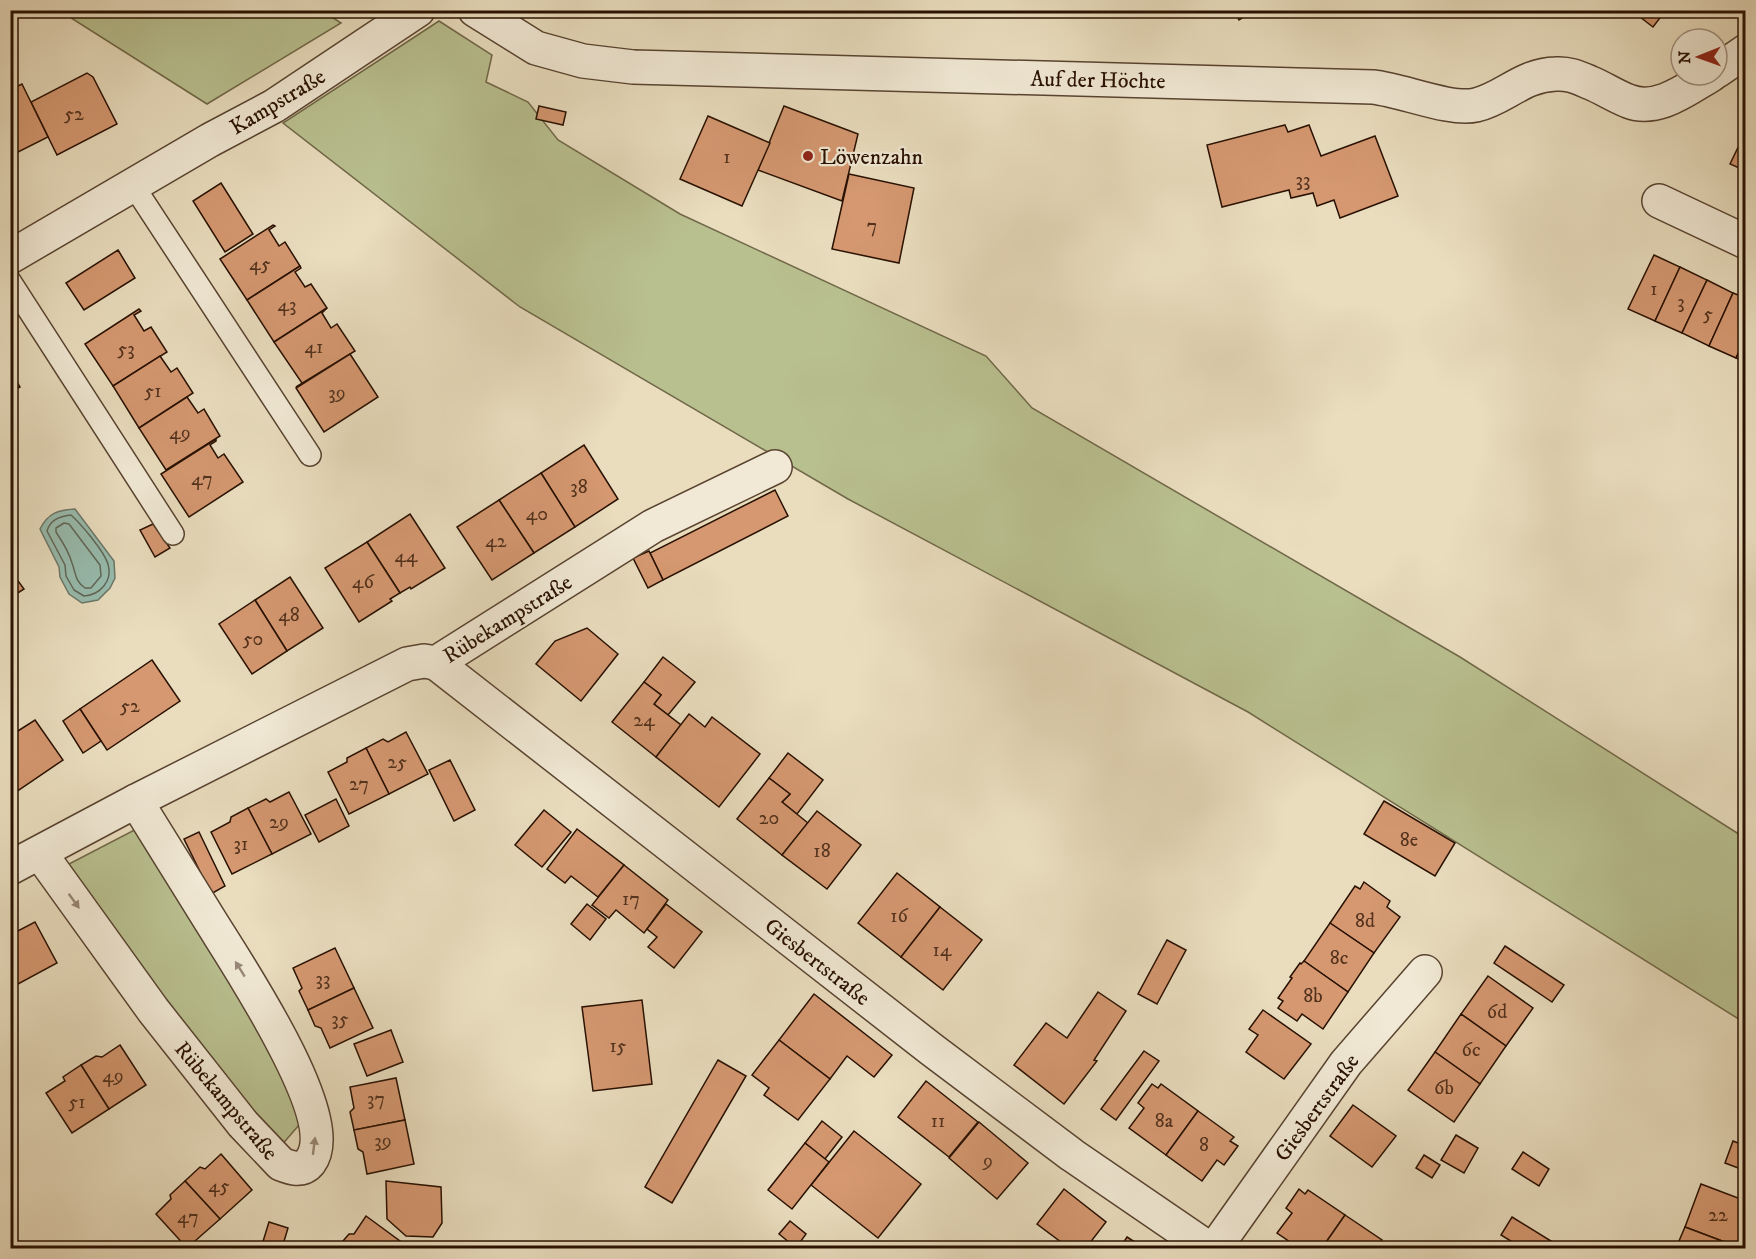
<svg xmlns="http://www.w3.org/2000/svg" width="1756" height="1259" viewBox="0 0 1756 1259" font-family="'IM FELL DW Pica',serif">
  <rect width="100%" height="100%" fill="#e9ddbe"/>
  <filter id="stains"><feTurbulence type="fractalNoise" baseFrequency=".00333" numOctaves="4"/><feColorMatrix values="0 0 0 0 .2 0 0 0 0 .09 0 0 0 0 .02 0 0 0 .5 -.17"/></filter>
  <radialGradient id="worn" r=".72"><stop offset=".6" stop-color="#630" stop-opacity="0"/><stop offset="1" stop-color="#630" stop-opacity=".3"/></radialGradient>
  <g fill="#b9c090" stroke="#706848" stroke-width="1.5">
    <polygon points="321,10 341,23 207,104 60,11"/>
    <polygon points="439,21 492,55 486,82 528,102 558,140 680,214 986,356 1032,408 1460,657 1745,838 1745,1023 1248,712 848,499 520,307 283,123"/>
    <polygon points="146,824 294,1093 299,1125 280,1147 42,878"/>
  </g>
  <path fill="#97bcae" stroke="#6b7769" stroke-width="1.5" d="M75,509L114,561L115,578L110,588L98,600L82,603L69,594L60,577L59,567L40,529C48,513 58,510 75,509Z"/>
  <g fill="none" stroke-linecap="round" stroke-linejoin="round">
    <g stroke="#606658" stroke-width="1.5">
      <path d="M71,515C81,524 104,551 108,564C113,581 100,595 84,596L74,590L66,576L65,565L47,531C50,520 60,516 71,515Z"/>
      <path d="M64,523L69,524L100,565L101,576L91,588H85C75,581 76,574 72,563C69,552 62,541 56,532V528Z"/>
    </g>
  </g>
  <g fill="#d59871" stroke="#281001" stroke-width="1.5">
    <polygon points="1234,10 1255,10 1239,20"/>
    <polygon points="1631,10 1666,10 1653,27"/>
    <polygon points="87,73 93,77 117,124 57,155 31,102"/>
    <polygon points="22,84 48,137 10,156 10,90"/>
    <polygon points="539,106 566,112 563,125 536,119"/>
    <polygon points="784,106 858,134 842,201 758,170"/>
    <polygon points="708,116 770,143 742,206 680,179"/>
    <polygon points="1285,125 1288,132 1309,125 1321,156 1375,136 1398,196 1340,218 1334,200 1317,206 1313,193 1291,198 1289,190 1222,207 1207,145"/>
    <polygon points="1746,131 1746,171 1730,164"/>
    <polygon points="849,174 914,188 899,263 832,249"/>
    <polygon points="221,183 253,234 225,252 193,201"/>
    <polygon points="273,225 275,226 269,230 279,246 285,242 300,266 247,300 220,259"/>
    <polygon points="118,250 135,278 84,310 66,283"/>
    <polygon points="1654,255 1680,267 1655,321 1628,309"/>
    <polygon points="300,266 301,268 295,272 305,287 311,284 327,308 274,342 247,300"/>
    <polygon points="1680,267 1707,280 1682,333 1655,321"/>
    <polygon points="1707,280 1733,293 1709,346 1682,333"/>
    <polygon points="1733,293 1746,298 1746,337 1736,358 1709,346"/>
    <polygon points="327,308 322,313 331,328 337,324 355,351 296,387 302,383 274,342"/>
    <polygon points="139,309 141,311 134,315 144,331 151,327 167,352 113,386 85,344"/>
    <polygon points="1746,337 1746,363 1736,358"/>
    <polygon points="350,354 378,397 324,432 296,388"/>
    <polygon points="160,356 171,372 177,368 193,393 139,428 113,386"/>
    <polygon points="10,371 20,387 10,393"/>
    <polygon points="187,397 198,413 204,409 220,436 166,470 139,428"/>
    <polygon points="216,439 216,441 210,445 218,458 224,454 243,482 189,517 161,474"/>
    <polygon points="584,445 618,499 575,527 541,473"/>
    <polygon points="541,473 575,527 534,553 499,500"/>
    <polygon points="775,490 788,516 663,580 650,553"/>
    <polygon points="499,500 534,553 492,580 457,527"/>
    <polygon points="410,514 445,568 411,589 410,587 400,593 367,542"/>
    <polygon points="153,524 170,548 155,557 140,530"/>
    <polygon points="367,542 400,593 390,599 392,601 359,622 325,568"/>
    <polygon points="649,551 663,580 648,588 633,558"/>
    <polygon points="10,570 24,589 10,598"/>
    <polygon points="290,577 323,628 287,651 255,600"/>
    <polygon points="255,600 287,651 252,674 219,624"/>
    <polygon points="587,628 618,654 581,701 536,664 555,641"/>
    <polygon points="663,657 695,682 668,715 654,704 661,695 644,682"/>
    <polygon points="152,660 180,701 107,750 80,709"/>
    <polygon points="644,682 661,695 654,704 681,725 656,757 612,722"/>
    <polygon points="80,709 101,741 83,753 63,721"/>
    <polygon points="689,714 705,727 712,717 760,754 719,807 656,757"/>
    <polygon points="35,720 63,760 10,796 10,736"/>
    <polygon points="406,732 428,774 389,794 366,748 383,739 388,742"/>
    <polygon points="366,748 389,794 349,814 328,772 347,762 347,758"/>
    <polygon points="788,753 823,780 797,814 782,802 790,794 769,778"/>
    <polygon points="450,760 475,810 454,821 429,770"/>
    <polygon points="769,778 790,794 782,802 808,823 782,855 737,819"/>
    <polygon points="289,792 311,834 272,854 248,808 266,799 270,802"/>
    <polygon points="336,799 349,826 319,842 305,815"/>
    <polygon points="1384,801 1455,843 1435,876 1364,834"/>
    <polygon points="248,808 272,854 232,874 211,832 230,822 231,817"/>
    <polygon points="544,810 571,832 542,867 515,845"/>
    <polygon points="817,811 861,845 827,889 782,855"/>
    <polygon points="577,829 624,865 598,897 571,876 565,883 547,869"/>
    <polygon points="199,832 225,886 211,894 184,839"/>
    <polygon points="624,865 668,900 644,933 616,910 609,918 592,905"/>
    <polygon points="897,873 940,907 901,957 858,923"/>
    <polygon points="1364,882 1390,901 1387,907 1400,917 1374,953 1330,923 1355,886 1360,889"/>
    <polygon points="587,904 606,919 590,940 571,924"/>
    <polygon points="666,904 702,932 674,968 648,947 657,937 647,929"/>
    <polygon points="940,907 982,940 943,990 901,957"/>
    <polygon points="35,922 57,963 18,984 10,970 10,930 16,932"/>
    <polygon points="1330,923 1374,953 1348,992 1304,961"/>
    <polygon points="1167,940 1186,950 1157,1004 1138,994"/>
    <polygon points="1505,946 1564,985 1552,1002 1494,963"/>
    <polygon points="335,948 354,988 308,1010 299,991 302,988 293,968"/>
    <polygon points="1304,961 1348,992 1323,1029 1302,1014 1297,1021 1278,1008 1283,1001 1278,998 1292,978 1290,977 1300,963 1301,964"/>
    <polygon points="1488,976 1533,1008 1506,1046 1461,1014"/>
    <polygon points="354,988 373,1028 330,1048 321,1028 315,1026 308,1010"/>
    <polygon points="1098,992 1126,1011 1094,1060 1097,1061 1064,1104 1014,1065 1046,1023 1067,1038"/>
    <polygon points="814,994 892,1055 874,1077 847,1056 830,1079 779,1040"/>
    <polygon points="642,1000 652,1084 593,1091 582,1007"/>
    <polygon points="1263,1010 1311,1044 1284,1079 1246,1052 1258,1035 1249,1029"/>
    <polygon points="1461,1014 1506,1046 1480,1084 1435,1052"/>
    <polygon points="391,1030 403,1062 367,1076 354,1044"/>
    <polygon points="779,1040 830,1079 798,1120 764,1095 769,1088 752,1075"/>
    <polygon points="120,1045 146,1085 109,1109 81,1065 96,1056 102,1057"/>
    <polygon points="1144,1051 1159,1061 1116,1120 1101,1109"/>
    <polygon points="1435,1052 1480,1084 1454,1122 1408,1090"/>
    <polygon points="718,1060 746,1076 672,1203 645,1187"/>
    <polygon points="81,1065 109,1109 72,1133 46,1093 65,1081 63,1077"/>
    <polygon points="396,1078 405,1120 354,1130 350,1112 354,1108 350,1087"/>
    <polygon points="926,1081 978,1122 949,1157 898,1117"/>
    <polygon points="1152,1084 1158,1088 1161,1084 1198,1111 1166,1155 1129,1128 1144,1108 1138,1103"/>
    <polygon points="1353,1105 1396,1136 1372,1167 1330,1136"/>
    <polygon points="1198,1111 1234,1137 1230,1141 1238,1146 1224,1165 1217,1160 1202,1181 1166,1155"/>
    <polygon points="405,1120 414,1164 367,1174 363,1152 358,1149 354,1130"/>
    <polygon points="822,1121 842,1137 825,1159 805,1143"/>
    <polygon points="979,1122 1028,1163 997,1199 949,1158"/>
    <polygon points="854,1131 921,1184 878,1238 811,1185"/>
    <polygon points="1456,1135 1478,1148 1464,1173 1441,1160"/>
    <polygon points="1733,1141 1746,1146 1746,1171 1725,1163"/>
    <polygon points="805,1143 829,1162 792,1209 768,1190"/>
    <polygon points="1523,1152 1549,1169 1539,1186 1512,1169"/>
    <polygon points="221,1154 252,1190 220,1219 185,1181 200,1167 205,1169"/>
    <polygon points="1424,1155 1440,1165 1432,1178 1416,1168"/>
    <polygon points="185,1181 220,1219 187,1248 156,1214 171,1199 170,1195"/>
    <polygon points="386,1181 441,1187 442,1223 433,1237 406,1236 387,1219"/>
    <polygon points="1701,1184 1746,1201 1746,1227 1738,1247 1685,1227"/>
    <polygon points="1064,1189 1106,1222 1086,1248 1069,1248 1037,1224"/>
    <polygon points="1299,1189 1305,1194 1308,1190 1345,1215 1322,1248 1299,1248 1277,1233 1292,1213 1286,1208"/>
    <polygon points="1345,1215 1382,1240 1379,1244 1385,1248 1322,1248"/>
    <polygon points="366,1216 404,1244 401,1248 337,1248 349,1234 354,1234"/>
    <polygon points="1512,1217 1551,1241 1546,1248 1522,1248 1501,1235"/>
    <polygon points="790,1221 806,1234 796,1248 779,1234"/>
    <polygon points="269,1222 288,1228 282,1248 261,1248"/>
    <polygon points="1685,1227 1738,1247 1737,1248 1676,1248"/>
    <polygon points="1127,1237 1144,1248 1120,1248"/>
  </g>
  <g fill="none" stroke-linecap="round" stroke-linejoin="round">
    <g stroke="#584330" stroke-width="24">
      <g id="service">
        <polyline points="133,185 310,455"/>
        <polyline points="10,281 173,534"/>
      </g>
    </g>
    <g stroke="#584330" stroke-width="36">
      <g id="minor">
        <path d="M475,10L536,48L583,61L633,67L1373,87C1402,90 1450,111 1476,105C1505,98 1522,75 1556,74C1569,73 1579,78 1591,83C1603,88 1615,96 1628,101C1657,113 1687,89 1711,75"/>
        <polyline points="1717,71 1746,51"/>
        <polyline points="1659,201 1746,242"/>
        <polyline points="10,257 210,140 274,106 418,10"/>
        <polyline points="436,663 931,1049 1072,1155 1208,1248"/>
        <path d="M40,853L153,1010L243,1124L281,1164C291,1168 302,1172 310,1162C343,1119 233,958 208,917C184,878 160,840 136,801"/>
        <polyline points="10,868 136,801 407,664 424,661 436,663 653,526 775,467"/>
        <polyline points="1215,1248 1346,1063 1425,972"/>
      </g>
    </g>
    <use href="#service" stroke="#f1e9d5" stroke-width="21"/>
    <use href="#minor" stroke="#f1e9d5" stroke-width="33"/>
  </g>
  <defs><path id="oneway-solid" d="M-6-.8H1V-3.2L6.5 0L1 3.2V.8H-6Z" transform="scale(1.5)"/></defs>
  <g fill="#978776">
    <use href="#oneway-solid" transform="translate(74 901) rotate(54)"/>
    <use href="#oneway-solid" transform="translate(240 969) rotate(-122)"/>
    <use href="#oneway-solid" transform="translate(314 1146) rotate(-83)"/>
  </g>
  <circle fill="#8f2418" stroke="#f1e9d5" stroke-width="2" cx="808" cy="156" r="6"/>
  <g text-anchor="middle" stroke-width="4.5" stroke-linejoin="round" paint-order="stroke">
    <g font-size="20" fill="#53321d">
      <text x="74" y="120">52</text>
      <text x="727" y="163">1</text>
      <text x="1303" y="186">33</text>
      <text x="872" y="232">7</text>
      <text x="260" y="270">45</text>
      <text x="1654" y="295">1</text>
      <text x="1681" y="308">3</text>
      <text x="287" y="311">43</text>
      <text x="1708" y="320">5</text>
      <text x="314" y="353">41</text>
      <text x="126" y="355">53</text>
      <text x="153" y="397">51</text>
      <text x="337" y="399">39</text>
      <text x="180" y="439">49</text>
      <text x="202" y="485">47</text>
      <text x="579" y="493">38</text>
      <text x="537" y="520">40</text>
      <text x="496" y="547">42</text>
      <text x="406" y="562">44</text>
      <text x="363" y="588">46</text>
      <text x="289" y="621">48</text>
      <text x="253" y="645">50</text>
      <text x="130" y="712">52</text>
      <text x="644" y="726">24</text>
      <text x="397" y="768">25</text>
      <text x="359" y="790">27</text>
      <text x="769" y="824">20</text>
      <text x="279" y="828">29</text>
      <text x="1409" y="846">8e</text>
      <text x="241" y="850">31</text>
      <text x="822" y="857">18</text>
      <text x="631" y="905">17</text>
      <text x="899" y="922">16</text>
      <text x="1365" y="927">8d</text>
      <text x="942" y="956">14</text>
      <text x="1339" y="964">8c</text>
      <text x="323" y="985">33</text>
      <text x="1313" y="1002">8b</text>
      <text x="1497" y="1018">6d</text>
      <text x="340" y="1025">35</text>
      <text x="618" y="1052">15</text>
      <text x="1471" y="1056">6c</text>
      <text x="113" y="1082">49</text>
      <text x="1444" y="1094">6b</text>
      <text x="376" y="1105">37</text>
      <text x="77" y="1108">51</text>
      <text x="938" y="1127">11</text>
      <text x="1164" y="1127">8a</text>
      <text x="383" y="1147">39</text>
      <text x="1204" y="1151">8</text>
      <text x="988" y="1167">9</text>
      <text x="219" y="1192">45</text>
      <text x="1718" y="1221">22</text>
      <text x="188" y="1223">47</text>
    </g>
    <g font-size="22" fill="#281001" stroke="#f1e9d5">
      <text transform="translate(1098 79) rotate(1)" y="8">Auf der Höchte</text>
      <text transform="translate(277 101) rotate(-31)" y="8">Kampstraße</text>
      <text transform="translate(507 618) rotate(-32)" y="8">Rübekampstraße</text>
      <text transform="translate(818 961) rotate(38)" y="8">Giesbertstraße</text>
      <text transform="translate(227 1100) rotate(50)" y="8">Rübekampstraße</text>
      <text transform="translate(1316 1107) rotate(-54)" y="8">Giesbertstraße</text>
    </g>
    <g font-size="22" fill="#281001" stroke="#f1e9d5" text-anchor="start">
      <text x="820" y="164">Löwenzahn</text>
    </g>
  </g>
  <rect width="1756" height="1259" fill="none" stroke="#e9ddbe" stroke-width="36"/>
  <rect x="12" y="12" width="1732" height="1235" fill="none" stroke="#281001" stroke-width="3"/>
  <rect x="18" y="18" width="1720" height="1223" fill="none" stroke="#281001" stroke-width="1.5"/>
  <g transform="translate(1699 57) rotate(269)"><circle r="28" fill="#f1e9d5" stroke="#a19280" stroke-width="1.5"/>
  <path d="M0-4.5L10 22L0 15L-10 22Z" fill="#8f2418"/>
  <text y="-9" font-size="16" font-weight="bold" text-anchor="middle" fill="#281001">N</text>
  </g>
  <rect width="100%" height="100%" filter="url(#stains)"/>
  <rect width="100%" height="100%" fill="url(#worn)"/>
</svg>
